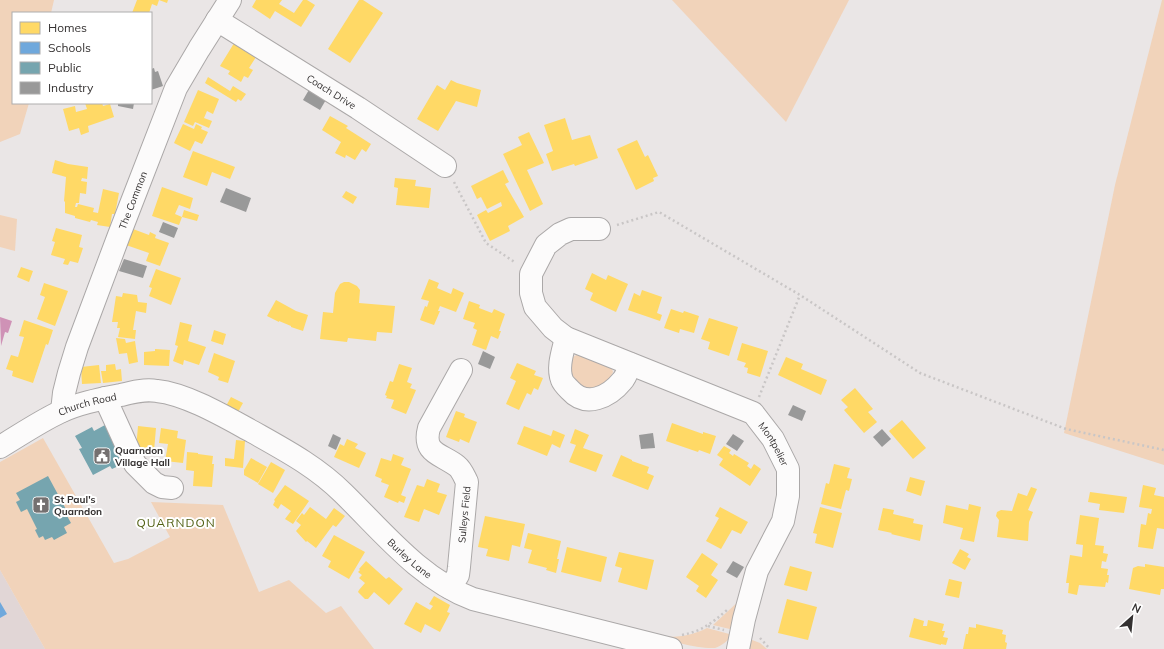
<svg xmlns="http://www.w3.org/2000/svg" width="1164" height="649" viewBox="0 0 1164 649" font-family="Mulish,sans-serif">
  <rect width="100%" height="100%" fill="#eae6e6"/>
  <polygon fill="#e1d6d6" points="0,570 45,649 0,649"/>
  <g fill="#f1d3ba">
    <polygon points="0,0 54,0 51,13 13,13 13,103 29,103 20,134 0,142"/>
    <polygon points="672,0 849,0 786,122"/>
    <polygon points="1162,0 1164,0 1164,465 1064,433 1115,185"/>
    <polygon points="0,215 17,219 15,251 0,247"/>
    <polygon points="578,354 611,366 613,372 609,380 597,388 578,389 569,372 573,357"/>
    <polygon points="43,438 114,563 128,559 170,537 151,502 223,505 259,592 289,580 326,613 341,606 374,649 45,649 0,570 0,462"/>
    <polygon points="741,599 734,630 713,625"/>
    <path d="M707,628L733,635C728,640 722,646 715,648C697,649 667,640 649,635C669,638 688,638 707,628Z"/>
    <polygon points="747,638 760,643 767,649 750,649"/>
  </g>
  <polygon fill="#cf92b6" points="0,317 12,321 8,333 5,332 1,346"/>
  <g fill="#ffd966">
    <polygon points="137,0 168,0 167,3 159,0 157,6 152,4 149,13 132,13"/>
    <polygon points="256,0 282,0 279,4 294,13 303,0 307,0 315,5 301,27 275,11 270,19 252,7"/>
    <polygon points="359,0 363,0 383,13 350,63 328,49"/>
    <polygon points="236,40 245,46 243,50 256,57 249,68 253,70 248,78 244,76 241,82 228,74 230,71 220,66"/>
    <polygon points="208,77 230,91 233,86 246,94 241,101 238,99 236,102 205,83"/>
    <polygon points="451,80 457,83 481,90 477,107 456,101 438,131 417,119 437,85 445,90"/>
    <polygon points="198,90 219,99 213,114 207,111 204,118 212,121 209,128 195,122 193,126 184,122"/>
    <polygon points="85,103 102,103 103,106 110,104 114,117 88,126 89,132 81,135 79,128 69,131 63,109 75,106 76,112 87,109"/>
    <polygon points="330,116 348,126 346,128 371,144 366,152 362,149 355,160 346,155 345,158 335,153 341,142 322,130"/>
    <polygon points="565,118 572,140 590,135 598,158 575,166 574,164 552,171 546,154 553,151 544,125"/>
    <polygon points="183,124 194,129 196,124 202,127 201,129 208,132 202,144 195,141 190,151 174,143"/>
    <polygon points="529,132 544,163 527,170 543,204 530,211 503,154 522,145 518,137"/>
    <polygon points="637,140 645,157 648,155 658,176 653,178 654,181 636,190 617,149"/>
    <polygon points="193,151 235,167 230,179 212,172 207,186 183,177"/>
    <polygon points="55,160 68,164 88,167 87,179 82,178 81,181 87,182 86,194 80,193 79,203 76,203 75,207 77,207 78,204 94,208 93,212 98,213 103,189 119,193 115,214 112,214 110,227 97,225 98,222 91,220 90,222 75,218 75,216 65,213 65,202 64,201 66,177 52,173"/>
    <polygon points="503,170 509,182 505,184 524,217 508,226 510,231 490,241 477,215 486,210 488,213 502,206 501,202 487,209 481,197 477,199 471,186"/>
    <polygon points="395,178 416,180 415,186 431,188 429,208 396,205 398,188 394,187"/>
    <polygon points="162,187 193,198 190,209 179,205 175,214 182,217 179,225 152,216"/>
    <polygon points="346,191 357,197 353,204 342,197"/>
    <polygon points="184,210 199,215 197,221 182,217"/>
    <polygon points="56,228 82,235 79,247 83,248 78,263 70,261 68,265 63,264 65,259 51,255 55,242 52,241"/>
    <polygon points="133,229 149,235 150,232 156,235 155,238 169,243 160,266 146,261 149,253 126,245"/>
    <polygon points="21,267 33,271 29,282 17,277"/>
    <polygon points="156,269 181,278 171,305 149,296 152,288 149,287"/>
    <polygon points="592,273 606,280 608,275 628,284 616,312 590,300 593,293 585,289"/>
    <polygon points="429,279 439,283 437,288 451,294 453,288 464,293 456,312 440,306 438,311 440,311 434,325 420,320 425,306 427,307 429,301 421,299"/>
    <polygon points="344,282 349,282 357,286 360,290 359,303 395,306 392,333 377,332 376,341 348,338 347,342 320,339 323,312 333,313 335,293 340,284"/>
    <polygon points="44,283 68,291 55,326 37,319 45,297 40,295"/>
    <polygon points="642,290 662,297 657,313 662,315 660,321 628,310 634,293 640,296"/>
    <polygon points="123,293 137,295 138,302 147,303 146,313 136,311 133,330 136,330 135,339 118,337 120,328 117,328 118,322 112,322 116,296 122,297"/>
    <polygon points="276,300 296,311 308,315 303,331 291,327 291,326 279,321 279,322 267,316"/>
    <polygon points="469,301 480,305 479,308 492,313 494,309 505,314 499,331 501,331 498,339 491,336 486,350 472,345 477,330 473,328 475,323 463,319"/>
    <polygon points="671,309 683,313 684,311 699,316 694,333 680,329 679,333 664,328"/>
    <polygon points="709,318 738,327 729,356 708,349 710,342 701,339"/>
    <polygon points="24,320 53,330 48,345 46,344 33,383 12,376 13,371 6,369 11,355 18,357 24,337 19,336"/>
    <polygon points="180,322 192,325 188,341 206,347 199,365 184,360 183,365 173,361 178,346 175,345"/>
    <polygon points="214,330 226,334 223,345 211,341"/>
    <polygon points="116,338 125,339 126,343 135,341 138,362 129,364 127,353 119,354"/>
    <polygon points="742,343 768,351 760,377 747,373 748,368 744,367 746,363 737,360"/>
    <polygon points="155,349 170,350 169,366 144,365 144,352 155,351"/>
    <polygon points="214,353 235,361 228,383 218,380 219,377 208,372"/>
    <polygon points="786,357 803,364 801,369 827,380 821,395 778,375"/>
    <polygon points="517,363 536,371 534,375 543,378 538,390 534,388 531,395 527,393 519,410 506,404 516,381 510,378"/>
    <polygon points="115,364 116,370 121,369 122,381 103,383 101,371 106,371 106,365"/>
    <polygon points="399,364 412,368 407,382 412,384 410,388 416,390 406,414 391,408 394,400 386,398 387,396 385,395 390,381 393,382"/>
    <polygon points="99,365 101,383 82,384 81,367"/>
    <polygon points="855,388 873,409 868,412 877,422 864,433 844,410 848,407 841,400"/>
    <polygon points="231,397 243,403 238,412 226,406"/>
    <polygon points="456,411 465,414 464,417 477,422 469,443 460,439 459,442 446,437"/>
    <polygon points="902,420 926,448 913,459 889,431"/>
    <polygon points="672,423 703,434 703,432 716,436 710,454 699,450 698,452 666,441"/>
    <polygon points="138,426 156,428 154,451 136,449"/>
    <polygon points="524,426 551,436 553,430 565,435 560,448 552,444 547,456 517,444"/>
    <polygon points="161,428 178,431 177,438 186,440 183,463 165,461 168,444 159,443"/>
    <polygon points="575,429 589,435 583,448 603,455 596,472 569,462 576,445 570,443"/>
    <polygon points="347,439 358,444 355,448 366,453 359,468 334,457 340,444 344,446"/>
    <polygon points="236,440 245,441 243,468 225,466 225,458 234,459"/>
    <polygon points="724,446 731,450 729,453 733,456 734,454 749,463 747,466 751,469 754,464 761,469 750,486 719,465 723,459 717,455"/>
    <polygon points="187,452 198,453 198,454 213,456 212,464 214,464 212,487 193,486 194,471 186,470"/>
    <polygon points="393,454 404,458 401,465 411,469 401,495 406,497 404,503 399,501 398,503 384,497 389,485 381,482 382,479 375,476 381,458 391,461"/>
    <polygon points="621,455 632,460 632,461 649,467 647,473 654,476 648,490 612,476"/>
    <polygon points="251,458 267,467 258,483 244,475 244,470"/>
    <polygon points="271,462 285,470 273,493 258,484"/>
    <polygon points="834,464 850,468 847,478 852,479 849,491 846,490 841,509 821,504 826,483 829,484"/>
    <polygon points="910,477 925,481 921,496 906,491"/>
    <polygon points="427,479 440,484 437,492 447,495 439,515 424,509 419,522 404,517 417,485 424,487"/>
    <polygon points="285,485 309,501 293,524 285,519 291,511 281,504 278,509 273,505 275,501 274,500"/>
    <polygon points="1143,485 1156,488 1154,495 1164,497 1164,529 1157,528 1153,549 1138,547 1141,524 1146,525 1148,513 1151,514 1152,509 1139,507"/>
    <polygon points="1031,487 1037,489 1028,510 1033,512 1029,522 1028,541 997,537 999,520 996,516 997,512 1001,510 1012,511 1018,493 1027,496"/>
    <polygon points="1090,492 1127,497 1124,513 1099,510 1100,504 1088,502"/>
    <polygon points="969,504 981,507 974,542 960,539 963,528 943,523 946,505 968,510"/>
    <polygon points="310,507 326,519 334,508 345,516 336,527 333,525 316,548 307,541 306,542 296,531 301,525 296,521 302,513 304,515"/>
    <polygon points="720,507 748,522 741,534 732,530 721,549 706,541 719,518 715,516"/>
    <polygon points="820,507 842,513 833,548 815,543 817,534 813,533"/>
    <polygon points="883,508 894,510 893,514 914,519 913,523 923,525 920,541 891,534 892,533 878,530"/>
    <polygon points="1080,515 1099,518 1095,545 1104,546 1103,553 1108,554 1106,562 1102,561 1101,568 1108,569 1107,575 1109,575 1108,583 1106,582 1105,587 1079,585 1077,595 1068,593 1069,583 1066,583 1070,555 1082,557 1083,545 1076,544"/>
    <polygon points="485,516 525,524 520,547 512,545 509,561 486,556 488,549 478,547"/>
    <polygon points="528,533 561,541 557,559 559,559 556,573 546,570 547,568 528,563 532,550 524,548"/>
    <polygon points="334,535 365,552 349,579 328,567 331,561 322,556"/>
    <polygon points="567,547 607,557 601,582 561,572"/>
    <polygon points="960,549 969,554 967,557 971,559 965,570 952,563"/>
    <polygon points="619,552 654,560 647,590 618,582 622,568 615,566"/>
    <polygon points="702,553 718,564 711,575 718,580 706,598 696,591 699,586 686,577"/>
    <polygon points="366,561 386,579 389,577 403,589 389,605 374,592 368,599 365,599 358,592 359,590 365,583 359,578 362,575 358,572 360,570 359,569"/>
    <polygon points="1145,564 1164,567 1164,589 1161,589 1160,595 1129,589 1133,568 1138,566 1145,567"/>
    <polygon points="790,566 812,572 807,591 784,585"/>
    <polygon points="949,579 962,582 959,598 945,595"/>
    <polygon points="434,596 450,605 447,612 450,613 440,632 425,624 421,633 404,624 416,602 430,610 433,606 429,604"/>
    <polygon points="787,599 817,607 808,640 778,633"/>
    <polygon points="914,618 924,621 923,626 927,626 928,620 944,624 942,631 945,631 943,637 948,638 946,645 941,644 941,645 909,637"/>
    <polygon points="976,624 1003,630 1002,634 1006,635 1005,642 1007,643 1006,649 963,649 966,634 968,634 969,627 976,628"/>
  </g>
  <polygon fill="#6fa8dc" points="0,602 7,614 0,618"/>
  <g fill="#76a5af">
    <polygon points="105,425 125,463 112,469 110,466 93,475 79,449 82,448 75,436 92,427 94,431"/>
    <polygon points="48,476 68,513 66,514 71,523 64,527 67,533 54,540 52,537 45,540 43,536 39,538 35,530 37,529 27,509 21,512 16,502 20,500 16,493"/>
  </g>
  <g fill="#999">
    <polygon points="154,68 155,72 158,71 163,86 151,90 151,69"/>
    <polygon points="310,88 327,98 320,110 303,100"/>
    <polygon points="118,103 134,103 133,109 118,106"/>
    <polygon points="226,188 251,198 246,212 220,202"/>
    <polygon points="163,222 178,228 174,238 159,232"/>
    <polygon points="124,259 147,266 143,278 119,271"/>
    <polygon points="483,351 495,357 490,369 478,364"/>
    <polygon points="793,405 806,411 802,421 788,415"/>
    <polygon points="882,429 891,439 882,447 873,437"/>
    <polygon points="653,433 655,448 641,449 639,435"/>
    <polygon points="333,434 341,438 336,450 328,446"/>
    <polygon points="733,434 744,441 737,451 726,444"/>
    <polygon points="733,561 744,567 737,578 726,572"/>
  </g>
  <g fill="none" stroke-linecap="round" stroke-linejoin="round">
    <g stroke="#aba8a8" stroke-width="24">
      <g id="minor">
        <path id="s1" d="M217,20L358,108L445,166"/>
        <path id="s2" d="M599,229H571L560,234L546,245L531,274V293L535,307L553,328L566,338L753,413L773,439L788,469V496L783,521L757,571L744,619L738,649"/>
        <path d="M566,338C563,351 557,367 562,380C563,383 567,387 570,390C586,408 609,397 622,381C626,377 628,370 630,364"/>
        <polyline points="105,398 135,464 154,483 162,487 172,488"/>
        <path id="s3" d="M62,411L64,393L69,373L77,347L119,235L176,88L199,49L230,0"/>
        <path id="s4" d="M0,447C20,435 39,422 60,412C79,403 101,399 121,395C133,392 145,389 157,391C187,394 227,418 253,432C285,450 317,467 343,493C383,532 420,579 473,599L671,649"/>
        <path id="s5" d="M450,588L458,575L459,567L467,482C464,476 462,470 457,466C442,454 422,454 429,428L461,370"/>
      </g>
    </g>
    <g stroke="#c9c6c6" stroke-width="2.5" stroke-dasharray="2 3" stroke-linecap="butt">
      <polyline points="454,182 486,243 516,263"/>
      <polyline points="617,225 659,212 800,295 920,373 1066,429 1164,450"/>
      <polyline points="759,397 800,295"/>
      <polyline points="708,626 724,630"/>
      <path d="M682,635C702,631 712,623 727,610"/>
      <polyline points="760,638 770,649"/>
    </g>
    <use href="#minor" stroke="#fcfbfb" stroke-width="22"/>
  </g>
  <defs>
    <g id="civic-square" transform="scale(0.9)"><rect x="-9" y="-9" width="18" height="18" rx="4" fill="#747070" stroke="#fff"/><path d="M-.6-6.5H3V-4.5H.6V-3L4-1V1h2V6H-6V1h2V-1L-.6-3ZM-1.2 2.5V6h2.4V2.5Z" fill="#fff"/></g>
    <g id="church-square" transform="scale(0.9)"><rect x="-9" y="-9" width="18" height="18" rx="4" fill="#747070" stroke="#fff"/><path d="M-1.2-6h2.4v3.5h3.3v2.4h-3.3V6h-2.4V-.1h-3.3v-2.4h3.3Z" fill="#fff"/></g>
  </defs>
  <g fill-rule="evenodd">
    <use href="#civic-square" x="102" y="456"/>
    <use href="#church-square" x="41" y="505"/>
  </g>
  <g text-anchor="middle" stroke-width="4" stroke-linejoin="round" paint-order="stroke">
    <g font-size="10" fill="#343131" stroke="#fff">
      <text dy="4" stroke="none"><textPath href="#s1" startOffset="135">Coach Drive</textPath></text>
      <text dy="4" stroke="none"><textPath href="#s3" startOffset="223">The Common</textPath></text>
      <text dy="4" stroke="none"><textPath href="#s4" startOffset="98">Church Road</textPath></text>
      <text dy="4" stroke="none"><textPath href="#s2" startOffset="407">Montpelier</textPath></text>
      <text dy="4" stroke="none"><textPath href="#s5" startOffset="76">Sulleys Field</textPath></text>
      <text dy="4" stroke="none"><textPath href="#s4" startOffset="477">Burley Lane</textPath></text>
    </g>
    <g font-size="10" font-weight="bold" fill="#343131" stroke="#fff" text-anchor="start">
      <text x="115" y="454">Quarndon<tspan x="115" dy="12">Village Hall</tspan></text>
      <text x="54" y="503">St Paul's<tspan x="54" dy="12">Quarndon</tspan></text>
    </g>
    <g font-size="12" letter-spacing="1" fill="#505f12" stroke="#fff">
      <text x="176" y="527">QUARNDON</text>
    </g>
  </g>
  <rect x="12" y="12" width="140" height="92" fill="#ffffff" stroke="#aeadad"/>
  <rect x="20" y="22" width="20" height="12" fill="#ffd966" stroke="#aeadad"/>
  <text x="48" y="32" font-size="12" fill="#343131">Homes</text>
  <rect x="20" y="42" width="20" height="12" fill="#6fa8dc" stroke="#aeadad"/>
  <text x="48" y="52" font-size="12" fill="#343131">Schools</text>
  <rect x="20" y="62" width="20" height="12" fill="#76a5af" stroke="#aeadad"/>
  <text x="48" y="72" font-size="12" fill="#343131">Public</text>
  <rect x="20" y="82" width="20" height="12" fill="#999999" stroke="#aeadad"/>
  <text x="48" y="92" font-size="12" fill="#343131">Industry</text>
  <g transform="translate(1132 617) rotate(27)" stroke="#ffffff" stroke-width="3" paint-order="stroke">
  <path d="M0-3L7 15L0 10L-7 15Z" fill="#343131"/>
  <text y="-6" font-size="11" font-weight="bold" text-anchor="middle" fill="#343131">N</text>
  </g>
</svg>
